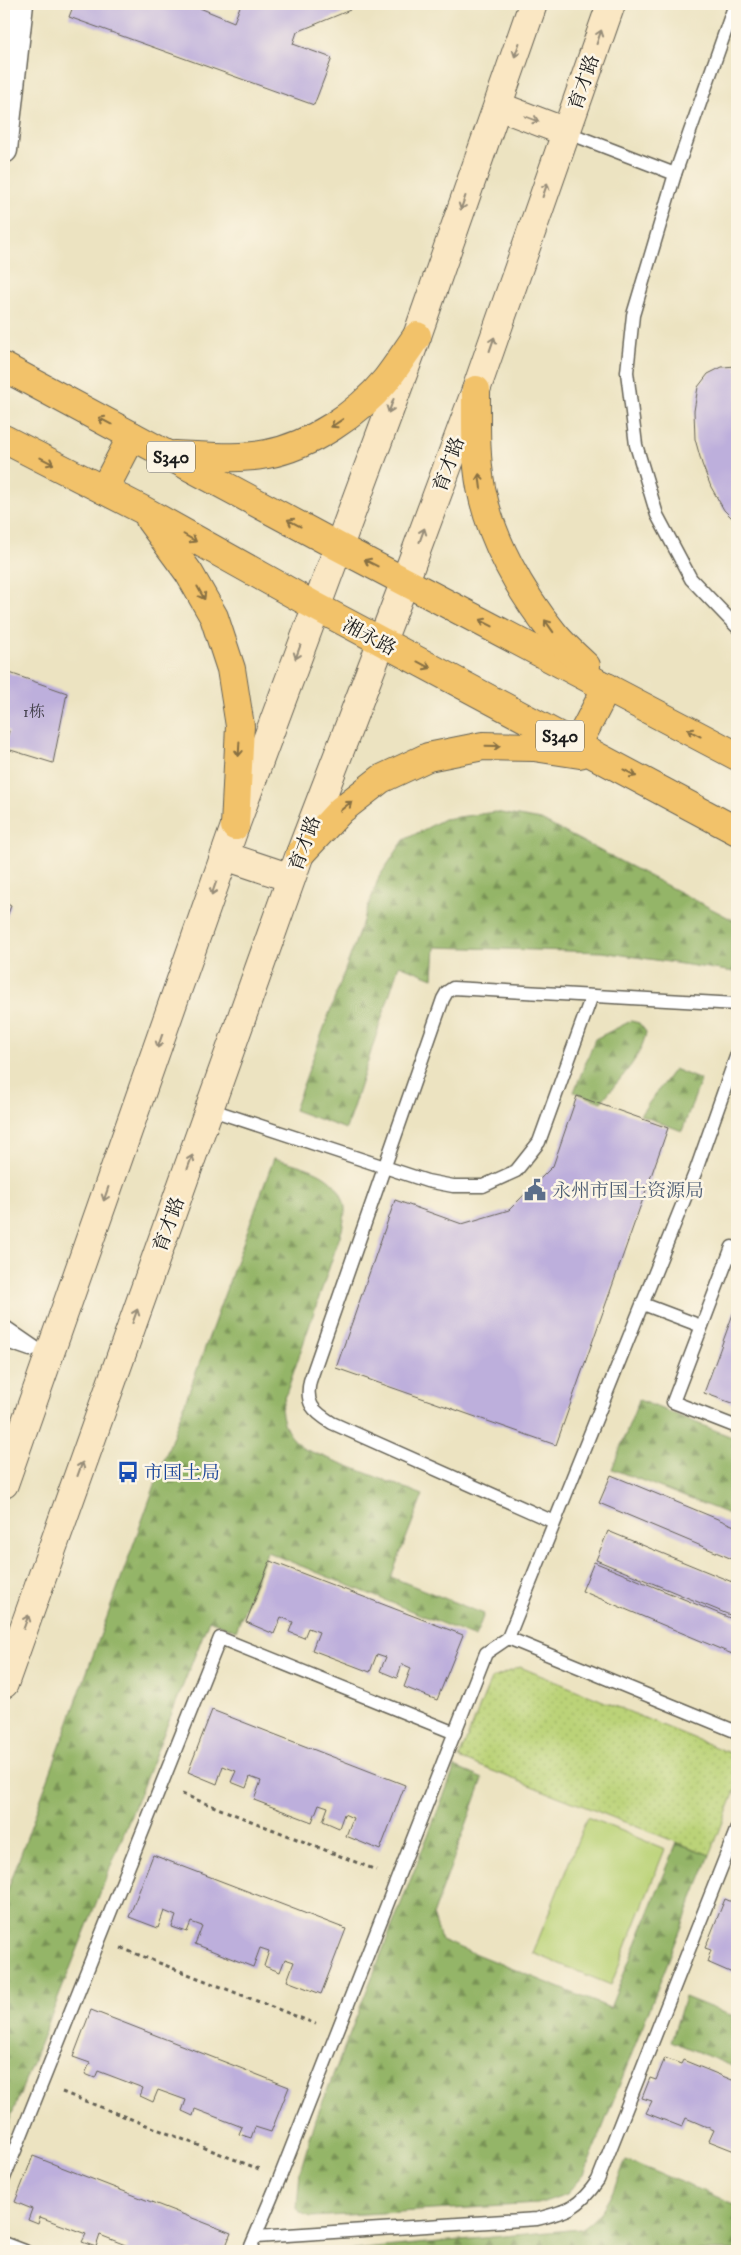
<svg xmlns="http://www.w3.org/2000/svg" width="741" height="2255" viewBox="0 0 741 2255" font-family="'IM FELL DW Pica','Noto Serif SC',serif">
  <defs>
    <pattern id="grass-dots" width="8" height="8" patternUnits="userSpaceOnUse" patternTransform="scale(1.25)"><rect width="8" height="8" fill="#bbd378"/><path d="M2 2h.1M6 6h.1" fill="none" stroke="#a0b567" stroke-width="1.8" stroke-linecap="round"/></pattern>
    <pattern id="forest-firs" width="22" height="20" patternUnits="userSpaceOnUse" patternTransform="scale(1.25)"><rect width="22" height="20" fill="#94b568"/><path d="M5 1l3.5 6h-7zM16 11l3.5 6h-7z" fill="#789255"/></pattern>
  </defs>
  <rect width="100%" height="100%" fill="#fcf5e5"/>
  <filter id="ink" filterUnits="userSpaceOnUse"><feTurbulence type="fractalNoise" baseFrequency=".02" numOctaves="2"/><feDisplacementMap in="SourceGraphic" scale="10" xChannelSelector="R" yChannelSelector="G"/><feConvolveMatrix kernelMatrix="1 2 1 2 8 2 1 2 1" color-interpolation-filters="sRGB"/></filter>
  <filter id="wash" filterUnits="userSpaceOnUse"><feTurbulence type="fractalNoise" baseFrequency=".0096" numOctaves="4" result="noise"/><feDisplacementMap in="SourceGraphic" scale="20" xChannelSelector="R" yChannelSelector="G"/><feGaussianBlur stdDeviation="1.12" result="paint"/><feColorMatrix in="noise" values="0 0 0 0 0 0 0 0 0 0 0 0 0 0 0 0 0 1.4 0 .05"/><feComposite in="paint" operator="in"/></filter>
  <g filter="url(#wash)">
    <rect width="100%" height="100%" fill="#ece3c1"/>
    <polygon fill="url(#grass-dots)" stroke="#6c784a" points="520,1667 737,1756 737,1786 710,1855 459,1758 491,1679"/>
    <g fill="url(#forest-firs)" stroke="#586842">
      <polygon points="495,812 541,820 737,922 737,964 734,972 603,952 435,947 433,978 399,965 346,1129 294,1110 379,877 404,840 444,819"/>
      <path d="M631,1021L639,1023L646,1032C641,1060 618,1080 601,1102L574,1092L595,1039Z"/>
      <polygon points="674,1069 701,1080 682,1131 640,1115"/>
      <path d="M274,1158C303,1167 338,1171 345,1207C346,1214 343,1223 342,1230L281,1409C284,1429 289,1436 304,1449L423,1495L391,1577L484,1614L475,1637L267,1552L236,1631L209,1620L4,2134V1900Z"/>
      <polygon points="639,1400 737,1439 737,1517 612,1469"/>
      <polygon points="455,1767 483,1779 433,1915 441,1940 610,2008 677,1843 710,1855 584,2175 567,2194 538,2204 311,2217 301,2213 297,2208 300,2171 316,2119"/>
      <polygon points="685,1997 737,2018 737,2068 671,2041"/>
      <path d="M626,2160L737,2205V2251H340L581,2229C608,2212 614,2187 626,2160Z"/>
    </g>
    <polygon fill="#bbd378" stroke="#6c784a" points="587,1817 665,1849 611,1985 533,1953"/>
    <g id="blocks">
      <g fill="#bdafdc">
        <polygon points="74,4 190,4 234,22 241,4 347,4 350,10 297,32 293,44 332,58 314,105 69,17"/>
        <polygon points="737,366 737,523 724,510 711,487 702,464 695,439 694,411 698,387 708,374 722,367"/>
        <polygon points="4,671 67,693 53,763 4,748 9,731 4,729"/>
        <polygon points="4,902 11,906 4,924"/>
        <polygon points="577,1096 668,1128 556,1445 336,1368 395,1200 462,1224 509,1210 553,1166"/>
        <polygon points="737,1303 737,1405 704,1393"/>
        <polygon points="611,1475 737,1527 737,1561 599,1503"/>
        <polygon points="608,1531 737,1584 737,1618 596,1560"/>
        <polygon points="270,1561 463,1635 437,1700 404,1687 411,1668 402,1664 397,1678 380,1671 386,1657 377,1654 370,1672 312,1650 319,1632 308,1628 304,1638 289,1632 293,1622 281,1617 274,1634 246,1622"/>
        <polygon points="594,1562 737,1621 737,1656 582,1591"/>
        <polygon points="212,1710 405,1785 380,1850 346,1836 353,1818 344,1814 339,1828 323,1821 328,1807 319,1804 312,1822 254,1800 261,1781 250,1777 246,1788 231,1782 236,1771 223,1766 217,1784 188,1772"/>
        <polygon points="153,1855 346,1929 321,1994 287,1981 294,1962 285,1959 280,1972 264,1966 269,1951 260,1948 253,1967 195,1944 202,1926 191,1922 187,1932 172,1927 176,1916 164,1911 158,1928 129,1917"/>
        <polygon points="725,1899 737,1904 737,1975 707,1962 711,1950 705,1948"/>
        <polygon points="91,2010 289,2087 271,2132 255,2127 251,2138 239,2134 242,2127 195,2109 193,2116 182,2111 186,2100 158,2090 153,2102 140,2096 143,2088 98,2071 95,2078 85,2074 90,2063 73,2057"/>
        <polygon points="665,2058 681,2064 683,2060 737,2082 737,2152 709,2141 714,2130 686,2118 682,2127 646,2113 652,2101 642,2098 650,2078 656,2080"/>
        <polygon points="33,2156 231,2233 224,2251 126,2251 128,2246 100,2235 96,2247 82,2242 86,2234 40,2217 38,2224 28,2220 32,2209 15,2202"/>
      </g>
    </g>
  </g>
  <g filter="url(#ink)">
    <use href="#blocks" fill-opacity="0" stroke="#656256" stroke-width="1"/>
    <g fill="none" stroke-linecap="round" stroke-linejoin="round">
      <g stroke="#656256" stroke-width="15">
        <g id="service">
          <polyline points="735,4 675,174 633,315 627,372 636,445 657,515 691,579 737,627"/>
          <polyline points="566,132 675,174"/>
          <polyline points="209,1109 427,1181 453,1186 483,1186 516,1171 539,1142 591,998"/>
          <polyline points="737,1249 732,1247 673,1402 737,1427"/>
          <polyline points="643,1304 701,1326"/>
          <polyline points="4,1326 49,1357"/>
          <polyline points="4,1341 30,1350"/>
          <path d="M554,1522L332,1423C313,1411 305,1404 310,1381L443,999L447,992L453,988L737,1004"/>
          <polyline points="508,1638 737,1732"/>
          <polyline points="4,2178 220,1638 455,1733"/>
          <path d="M256,2237L537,2219C568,2211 579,2208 598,2180L737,1828"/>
          <polyline points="4,2243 25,2251"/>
          <polyline points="249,2251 280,2177 486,1653 508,1638 695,1173 737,1054"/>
        </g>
      </g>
      <g stroke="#656256" stroke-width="29">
        <polyline id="minor" points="4,150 20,4"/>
      </g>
      <g stroke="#656256" stroke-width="30">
        <g id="secondary">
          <polyline points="498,106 566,132"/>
          <polyline points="225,856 291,878"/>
          <polyline points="4,1484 235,826 417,336 533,4"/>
          <polyline points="4,1684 300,854 405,581 476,390 611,4"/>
        </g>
      </g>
      <g stroke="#656256" stroke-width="30">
        <g id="primary">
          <polyline points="4,367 337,546 737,756"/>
          <path d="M476,390C476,423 475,456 481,488C491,540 521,593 554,634C563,645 575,656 586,666"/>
          <polyline points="4,439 143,510 315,606 737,831"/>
          <path d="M175,455C205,456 238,460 267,454C310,446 358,414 386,380C397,366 407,350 417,336"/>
          <polyline points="104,490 132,436"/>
          <polyline points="150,520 189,573 214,617 231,669 240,726 235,826"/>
          <polyline points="577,745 607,687"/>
          <polyline points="300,854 341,810 381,779 428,757 483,746 534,747 580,754"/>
        </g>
      </g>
      <g stroke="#656256" stroke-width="3" stroke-dasharray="4 4" stroke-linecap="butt">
        <polyline points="182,1794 376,1870"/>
        <polyline points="121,1948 316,2024"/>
        <polyline points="62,2092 259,2169"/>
      </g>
      <use href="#service" stroke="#fff" stroke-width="12"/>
      <use href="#minor" stroke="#fff" stroke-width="26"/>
      <use href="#secondary" stroke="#fae7c3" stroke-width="28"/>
      <use href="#primary" stroke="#f2c26a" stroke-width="28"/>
    </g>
    <defs><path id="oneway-shaft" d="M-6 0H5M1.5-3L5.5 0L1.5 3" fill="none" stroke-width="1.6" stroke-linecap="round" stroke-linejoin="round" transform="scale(1.25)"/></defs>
    <g stroke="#968c78">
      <use href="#oneway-shaft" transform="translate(599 37) rotate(-71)"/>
      <use href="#oneway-shaft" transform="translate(517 50) rotate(109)"/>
      <use href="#oneway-shaft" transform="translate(532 119) rotate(21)"/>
      <use href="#oneway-shaft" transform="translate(545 190) rotate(-71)"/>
      <use href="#oneway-shaft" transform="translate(463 203) rotate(109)"/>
      <use href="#oneway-shaft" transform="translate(492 344) rotate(-71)"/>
      <use href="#oneway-shaft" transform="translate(391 406) rotate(110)"/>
      <use href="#oneway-shaft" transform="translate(422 535) rotate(-70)"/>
      <use href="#oneway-shaft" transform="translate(298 652) rotate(110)"/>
      <use href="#oneway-shaft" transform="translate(214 888) rotate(109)"/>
      <use href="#oneway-shaft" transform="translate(160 1041) rotate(109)"/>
      <use href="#oneway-shaft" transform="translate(190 1162) rotate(-70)"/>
      <use href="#oneway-shaft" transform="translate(106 1194) rotate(109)"/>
      <use href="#oneway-shaft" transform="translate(135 1316) rotate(-70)"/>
      <use href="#oneway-shaft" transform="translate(80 1469) rotate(-70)"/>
      <use href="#oneway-shaft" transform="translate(26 1622) rotate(-70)"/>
    </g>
    <g stroke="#876f43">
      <use href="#oneway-shaft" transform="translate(105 421) rotate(-152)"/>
      <use href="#oneway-shaft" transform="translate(337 423) rotate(146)"/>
      <use href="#oneway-shaft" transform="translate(47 461) rotate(27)"/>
      <use href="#oneway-shaft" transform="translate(480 481) rotate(-97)"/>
      <use href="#oneway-shaft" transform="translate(294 523) rotate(-152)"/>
      <use href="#oneway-shaft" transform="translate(190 538) rotate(30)"/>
      <use href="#oneway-shaft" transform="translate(371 563) rotate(-153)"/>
      <use href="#oneway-shaft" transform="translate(201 593) rotate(61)"/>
      <use href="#oneway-shaft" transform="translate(486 623) rotate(-153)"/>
      <use href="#oneway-shaft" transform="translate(549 626) rotate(-125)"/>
      <use href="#oneway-shaft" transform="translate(424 665) rotate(28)"/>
      <use href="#oneway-shaft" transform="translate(694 733) rotate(-152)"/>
      <use href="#oneway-shaft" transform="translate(493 746) rotate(1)"/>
      <use href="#oneway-shaft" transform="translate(239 749) rotate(93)"/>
      <use href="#oneway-shaft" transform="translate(630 773) rotate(28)"/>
      <use href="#oneway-shaft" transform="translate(346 806) rotate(-39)"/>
    </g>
  </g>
  <defs>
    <g id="civic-bare" transform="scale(1.725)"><path d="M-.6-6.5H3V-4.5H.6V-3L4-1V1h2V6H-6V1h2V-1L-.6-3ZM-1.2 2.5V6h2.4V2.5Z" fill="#5c6f8a" stroke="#fcf5e5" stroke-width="2.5" paint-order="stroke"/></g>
    <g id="bus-bare" transform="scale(1.725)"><path d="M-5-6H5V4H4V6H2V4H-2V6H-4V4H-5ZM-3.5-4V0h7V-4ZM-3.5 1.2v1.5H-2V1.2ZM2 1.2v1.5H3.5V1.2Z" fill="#1a4fb4" stroke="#fcf5e5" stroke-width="2.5" paint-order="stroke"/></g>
  </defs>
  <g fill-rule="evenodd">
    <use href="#civic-bare" x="535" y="1190"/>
    <use href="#bus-bare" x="128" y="1472"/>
  </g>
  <g text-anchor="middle" stroke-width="5" stroke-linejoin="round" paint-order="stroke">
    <g font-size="16" fill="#44414c">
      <text x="34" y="717">1栋</text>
    </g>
    <g fill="#fcf5e5" stroke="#5f5d58" stroke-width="1">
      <rect x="147" y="441.5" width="48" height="31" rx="4"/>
      <rect x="536" y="720.5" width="48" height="31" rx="4"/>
    </g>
    <g font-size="18" font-weight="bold" fill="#1c1c1c">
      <text x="171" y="463">S340</text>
      <text x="560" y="742">S340</text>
    </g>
    <g font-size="19" fill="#1c1c1c" stroke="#fcf5e5">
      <text transform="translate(583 82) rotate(-71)" y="7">育才路</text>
      <text transform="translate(448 464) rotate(-70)" y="7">育才路</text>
      <text transform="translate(370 636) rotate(28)" y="7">湘永路</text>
      <text transform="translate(304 843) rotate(-70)" y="7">育才路</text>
      <text transform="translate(168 1224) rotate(-70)" y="7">育才路</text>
    </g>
    <g font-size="19" fill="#4e5e75" stroke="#fcf5e5" text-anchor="start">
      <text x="552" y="1197">永州市国土资源局</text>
    </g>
    <g font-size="19" fill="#164399" stroke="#fcf5e5" text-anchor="start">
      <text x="144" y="1479">市国土局</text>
    </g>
  </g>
  <rect width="741" height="2255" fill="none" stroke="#fcf5e5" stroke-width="20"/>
</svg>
